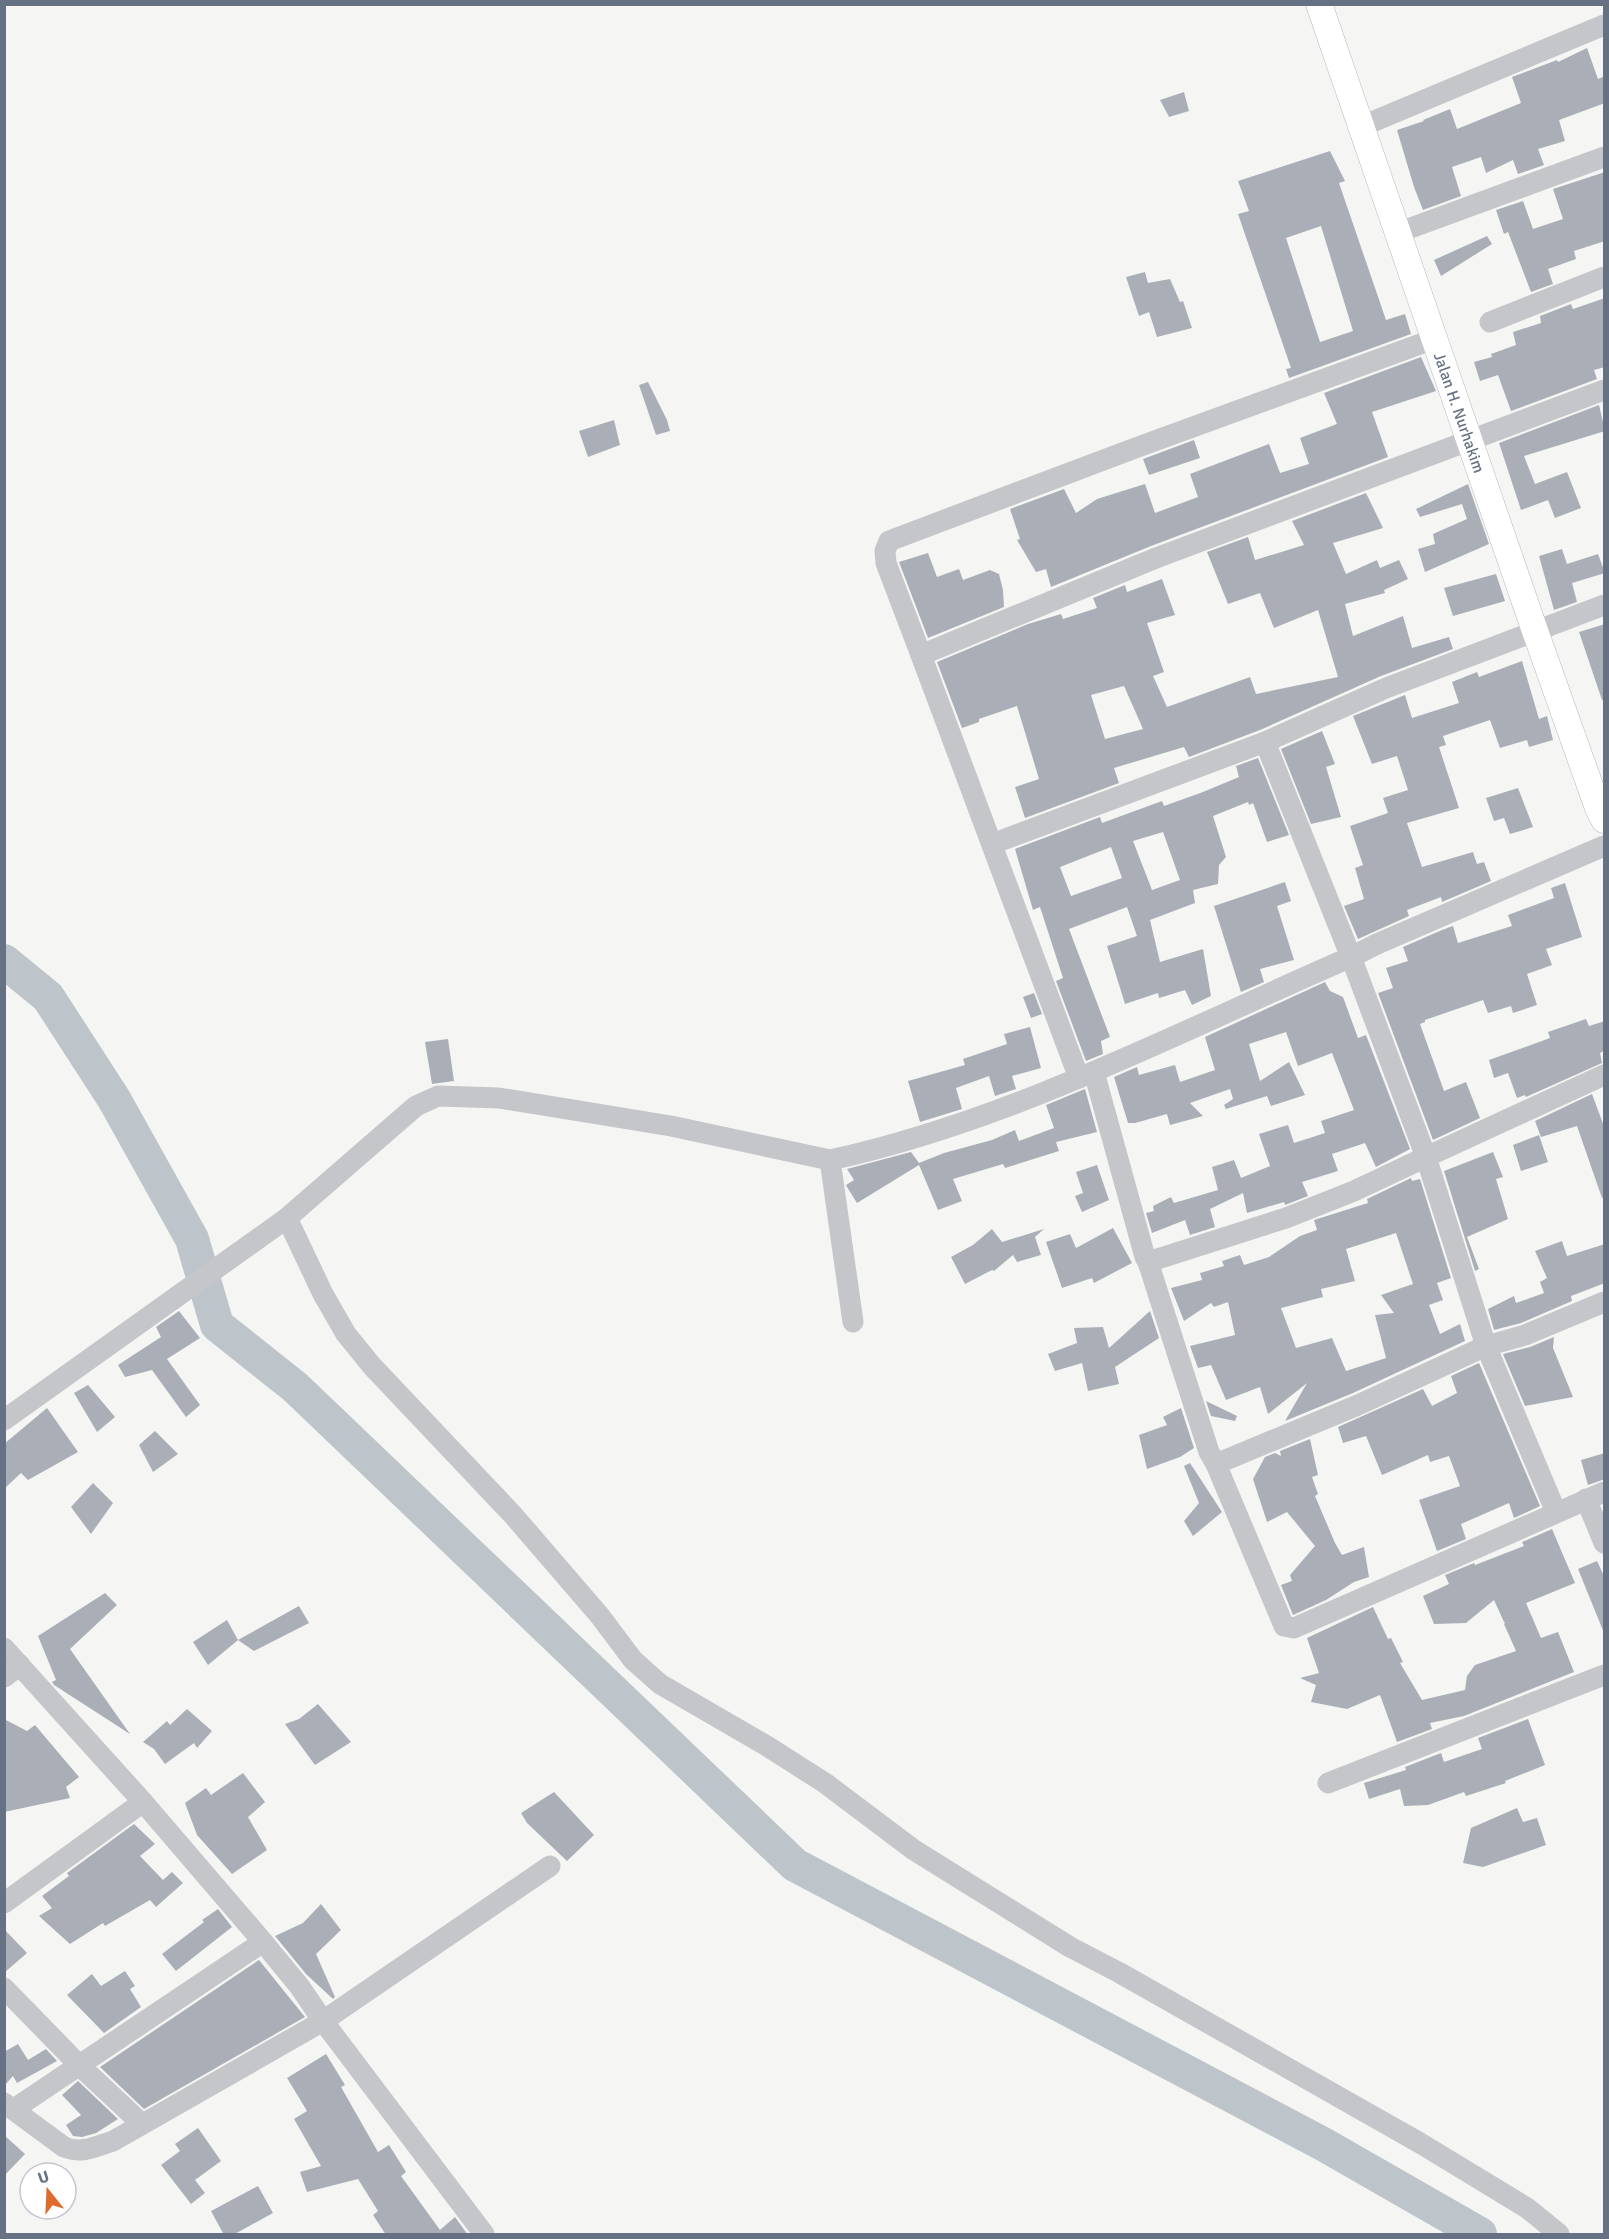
<svg xmlns="http://www.w3.org/2000/svg" width="1609" height="2239" viewBox="0 0 1609 2239" font-family="Signika,sans-serif">
  <rect width="100%" height="100%" fill="#f5f6f3"/>
  <g fill="none" stroke-linecap="round" stroke-linejoin="round">
    <polyline stroke="#bdc5ca" stroke-width="34" points="4,961 48,997 114,1099 192,1239 217,1325 295,1387 795,1865 1323,2144 1480,2234"/>
  </g>
  <g fill="#aaafb7" fill-rule="evenodd">
    <polygon points="1587,48 1598,79 1605,76 1605,103 1559,120 1565,141 1538,149 1544,165 1518,174 1513,160 1486,173 1481,157 1452,167 1461,196 1423,210 1414,187 1397,130 1424,121 1423,120 1450,109 1457,129 1521,103 1512,77 1557,60 1558,62"/>
    <polygon points="1184,92 1189,111 1169,117 1160,100"/>
    <path d="M1330,151L1345,181L1339,183L1386,320L1405,314L1411,334L1289,378L1286,369L1291,368L1238,214L1249,211L1238,181ZM1321,226L1353,331L1320,342L1286,238Z"/>
    <polygon points="1605,172 1605,241 1574,251 1576,259 1548,269 1553,284 1531,292 1508,232 1504,234 1496,210 1523,201 1533,229 1563,219 1553,189"/>
    <polygon points="1487,236 1492,244 1441,276 1434,260"/>
    <polygon points="1145,272 1148,283 1170,279 1180,302 1183,301 1192,328 1157,337 1149,312 1139,316 1126,277"/>
    <polygon points="1605,298 1605,367 1594,370 1597,379 1511,411 1498,375 1480,381 1474,362 1492,357 1491,354 1516,345 1513,332 1541,323 1540,316 1571,304 1573,309"/>
    <polygon points="1421,357 1436,391 1372,412 1388,457 1151,546 1051,587 1046,569 1036,572 1017,540 1020,539 1010,509 1064,489 1076,513 1097,499 1145,484 1155,513 1198,497 1190,474 1269,444 1280,473 1309,464 1300,438 1337,424 1324,393"/>
    <polygon points="648,382 667,420 670,431 656,435 639,385"/>
    <polygon points="1599,405 1605,431 1524,456 1535,484 1567,472 1581,508 1555,518 1548,500 1521,510 1499,443"/>
    <polygon points="614,420 620,445 588,457 579,431"/>
    <polygon points="1194,440 1200,458 1149,475 1143,459"/>
    <polygon points="1468,484 1489,544 1425,572 1418,549 1435,544 1433,534 1467,519 1462,504 1420,517 1416,509"/>
    <path d="M1366,493L1383,528L1333,543L1346,574L1377,560L1380,568L1399,560L1408,579L1384,590L1385,593L1345,604L1353,636L1403,616L1412,648L1449,637L1453,649L1381,676L1260,730L1189,757L1184,747L1114,768L1119,783L1025,818L1015,787L1039,779L1017,706L979,719V722L962,728L937,662L1028,624L1061,614L1063,619L1097,608L1093,598L1125,585L1127,592L1162,579L1175,615L1147,623L1164,672L1153,676L1167,707L1250,677L1256,694L1338,677L1318,610L1274,628L1260,593L1228,604L1207,552L1248,537L1255,560L1304,545L1292,521ZM1124,686L1143,729L1105,739L1091,695Z"/>
    <polygon points="1562,549 1567,564 1598,554 1605,573 1572,583 1577,602 1554,610 1539,556"/>
    <polygon points="928,553 937,577 959,569 963,580 990,570 999,574 1003,590 1004,607 928,638 899,562"/>
    <polygon points="1496,574 1505,601 1453,616 1444,588"/>
    <polygon points="1605,624 1605,699 1602,700 1579,632"/>
    <polygon points="1522,661 1539,719 1547,716 1553,740 1529,747 1527,740 1500,748 1490,720 1443,736 1446,745 1439,747 1459,808 1407,823 1422,867 1473,852 1477,864 1484,862 1491,881 1442,902 1441,897 1407,910 1409,916 1358,939 1344,906 1364,899 1355,868 1363,865 1350,826 1388,813 1383,798 1408,790 1397,756 1372,764 1353,716 1405,695 1412,718 1459,703 1452,682 1477,672 1479,677"/>
    <polygon points="1322,731 1335,764 1326,767 1341,817 1311,824 1281,749"/>
    <path d="M1258,758L1289,835L1267,842L1253,803L1249,805L1248,802L1213,816L1226,857L1219,865L1218,884L1193,890L1195,903L1150,920L1160,962L1203,949L1211,996L1192,1005L1185,990L1159,998L1158,993L1125,1004L1107,946L1137,936L1127,907L1069,929L1110,1037L1101,1041L1103,1054L1086,1061L1056,981L1063,978L1040,907L1033,910L1015,849L1100,817L1102,823L1162,801L1164,806L1203,792L1239,777L1236,766ZM1163,832L1180,880L1152,890L1133,841ZM1111,847L1122,878L1071,896L1060,867Z"/>
    <polygon points="1518,788 1533,827 1510,834 1504,818 1494,821 1486,798"/>
    <polygon points="1285,882 1291,901 1277,906 1294,960 1260,969 1264,982 1241,992 1214,906"/>
    <polygon points="1565,883 1582,937 1546,949 1552,965 1527,974 1537,1005 1513,1013 1511,1006 1488,1013 1483,1000 1425,1020 1425,1022 1420,1024 1444,1091 1466,1082 1480,1118 1433,1140 1378,993 1393,988 1386,968 1408,961 1403,947 1442,930 1453,926 1458,943 1512,926 1508,915 1554,898 1551,888"/>
    <polygon points="1325,982 1330,991 1343,997 1358,1038 1366,1035 1410,1149 1376,1167 1365,1143 1332,1154 1338,1171 1302,1182 1308,1196 1285,1205 1284,1202 1247,1213 1243,1193 1210,1209 1215,1227 1190,1235 1185,1220 1152,1233 1146,1213 1154,1211 1153,1206 1171,1197 1174,1203 1218,1190 1212,1167 1234,1160 1241,1178 1270,1166 1259,1134 1288,1125 1294,1143 1325,1133 1321,1121 1354,1110 1332,1053 1298,1066 1286,1032 1249,1044 1260,1081 1289,1062 1305,1095 1271,1106 1267,1096 1226,1109 1224,1105 1233,1099 1230,1089 1190,1103 1203,1116 1170,1125 1167,1114 1135,1123 1128,1123 1114,1077 1137,1067 1139,1075 1175,1065 1180,1082 1215,1070 1205,1037"/>
    <polygon points="1034,993 1042,1014 1031,1018 1023,997"/>
    <polygon points="1586,1019 1589,1026 1605,1021 1605,1050 1600,1053 1602,1063 1526,1097 1525,1095 1517,1098 1508,1073 1494,1078 1489,1060 1550,1038 1548,1032"/>
    <polygon points="1030,1027 1041,1068 1012,1076 1016,1089 995,1096 989,1076 956,1088 962,1109 920,1122 908,1081 965,1065 963,1059 1007,1044 1004,1034"/>
    <polygon points="448,1039 454,1081 432,1084 425,1042"/>
    <polygon points="1085,1089 1097,1132 1056,1142 1059,1151 1005,1168 1003,1164 953,1179 962,1201 938,1210 919,1165 857,1203 847,1187 846,1185 854,1180 847,1169 911,1152 919,1163 944,1153 992,1140 1015,1130 1019,1141 1054,1128 1046,1105"/>
    <polygon points="1592,1094 1605,1129 1605,1198 1602,1198 1577,1126 1541,1137 1535,1121"/>
    <polygon points="1539,1135 1548,1162 1521,1171 1513,1145"/>
    <polygon points="1493,1152 1503,1177 1496,1179 1508,1219 1467,1237 1479,1269 1475,1271 1444,1171"/>
    <polygon points="1097,1165 1109,1200 1082,1212 1075,1196 1083,1193 1076,1172"/>
    <path d="M1411,1178L1412,1181L1420,1179L1451,1278L1437,1283L1443,1300L1429,1305L1440,1334L1460,1324L1465,1341L1353,1393L1285,1421L1307,1383L1268,1414L1260,1387L1226,1400L1211,1365L1198,1368L1190,1346L1235,1335L1228,1302L1214,1307L1211,1303L1184,1321L1171,1288L1202,1280L1200,1273L1224,1266L1222,1261L1240,1255L1244,1265L1269,1257L1300,1236L1317,1230L1314,1220L1368,1203L1367,1199ZM1396,1233L1413,1284L1381,1295L1394,1313L1375,1315L1386,1358L1346,1371L1332,1338L1296,1348L1281,1308L1323,1297L1321,1289L1355,1281L1346,1249Z"/>
    <polygon points="1113,1228 1132,1263 1094,1283 1092,1278 1062,1288 1046,1242 1070,1234 1076,1248"/>
    <polygon points="992,1229 1002,1242 1044,1229 1035,1237 1041,1255 1017,1262 1013,1255 994,1271 992,1270 965,1284 951,1257 973,1245"/>
    <polygon points="1562,1241 1567,1256 1605,1244 1605,1283 1571,1296 1572,1301 1521,1323 1494,1330 1488,1309 1514,1296 1516,1303 1544,1293 1540,1282 1547,1278 1535,1251"/>
    <polygon points="179,1311 200,1338 167,1359 200,1405 186,1417 152,1370 125,1377 118,1365 161,1337 156,1327"/>
    <polygon points="1150,1311 1159,1338 1115,1367 1119,1384 1088,1391 1082,1363 1055,1371 1048,1354 1077,1343 1074,1328 1103,1327 1109,1348"/>
    <polygon points="1554,1337 1553,1348 1573,1397 1525,1406 1503,1354 1530,1347"/>
    <polygon points="1479,1363 1540,1506 1514,1518 1509,1503 1461,1524 1466,1539 1437,1551 1419,1500 1460,1486 1449,1456 1430,1462 1428,1455 1382,1475 1366,1436 1343,1443 1338,1427 1423,1389 1432,1406 1457,1393 1451,1376"/>
    <polygon points="88,1385 115,1417 97,1432 74,1393"/>
    <polygon points="1206,1401 1237,1416 1235,1421 1211,1416"/>
    <polygon points="47,1408 78,1452 28,1480 21,1473 4,1489 4,1444"/>
    <polygon points="1181,1408 1194,1448 1180,1457 1147,1469 1139,1435 1167,1425 1163,1417"/>
    <polygon points="155,1431 178,1454 153,1472 139,1445"/>
    <polygon points="1310,1439 1318,1475 1312,1477 1318,1494 1315,1496 1335,1543 1342,1555 1364,1547 1369,1577 1354,1582 1326,1600 1293,1615 1281,1585 1292,1581 1290,1575 1315,1546 1287,1512 1267,1522 1253,1479 1265,1457 1275,1453 1281,1456 1280,1451"/>
    <polygon points="1605,1453 1605,1479 1588,1485 1581,1460"/>
    <polygon points="1190,1463 1222,1512 1193,1536 1184,1521 1199,1503 1184,1466"/>
    <polygon points="93,1483 113,1503 91,1534 71,1507"/>
    <polygon points="1552,1529 1575,1583 1526,1603 1541,1638 1558,1632 1574,1672 1464,1716 1430,1723 1432,1729 1397,1742 1380,1695 1347,1709 1311,1702 1316,1685 1300,1678 1319,1673 1307,1638 1373,1607 1388,1639 1391,1638 1403,1662 1400,1663 1422,1700 1465,1690 1467,1676 1475,1665 1516,1651 1504,1624 1505,1622 1504,1622 1494,1600 1466,1623 1434,1624 1423,1596 1449,1584 1445,1575 1474,1563 1475,1565 1524,1546 1522,1542"/>
    <polygon points="1597,1561 1605,1578 1604,1633 1578,1569"/>
    <polygon points="105,1593 117,1605 70,1649 130,1734 54,1685 52,1682 56,1680 38,1636"/>
    <polygon points="299,1606 309,1623 254,1651 238,1640"/>
    <polygon points="227,1620 238,1640 208,1665 193,1642"/>
    <polygon points="318,1704 351,1742 315,1765 285,1724 299,1719"/>
    <polygon points="187,1709 212,1731 197,1748 194,1743 165,1764 154,1749 143,1742 167,1721 170,1725"/>
    <polygon points="4,1719 27,1731 35,1725 79,1777 66,1787 70,1798 4,1812"/>
    <polygon points="1528,1719 1545,1765 1505,1781 1506,1783 1466,1796 1464,1792 1428,1805 1404,1806 1400,1789 1369,1799 1364,1783 1406,1770 1405,1767 1441,1753 1444,1762 1482,1749 1478,1738"/>
    <polygon points="243,1773 265,1802 248,1817 267,1850 232,1874 197,1835 185,1803 206,1788 211,1795"/>
    <polygon points="554,1792 594,1835 567,1861 527,1823 521,1813"/>
    <polygon points="1517,1808 1523,1822 1537,1818 1546,1845 1483,1867 1463,1863 1471,1828"/>
    <polygon points="134,1824 155,1844 140,1856 163,1880 172,1872 183,1883 156,1907 150,1900 105,1926 103,1923 70,1944 39,1916 52,1908 42,1896 69,1876 67,1873"/>
    <polygon points="321,1904 341,1930 316,1954 335,1997 333,1999 306,1974 275,1936 303,1923"/>
    <polygon points="218,1909 232,1927 176,1971 162,1954 204,1922 202,1920"/>
    <polygon points="4,1929 27,1953 4,1973"/>
    <polygon points="259,1960 305,2017 144,2109 100,2067"/>
    <polygon points="125,1971 135,1986 130,1989 141,2007 104,2033 67,1995 92,1974 101,1986"/>
    <polygon points="18,2044 28,2060 46,2049 57,2061 17,2083 13,2076 4,2086 4,2052"/>
    <polygon points="326,2054 345,2085 341,2087 378,2152 389,2145 406,2172 401,2176 440,2230 455,2217 468,2235 386,2235 373,2215 378,2211 358,2179 307,2192 300,2172 321,2166 294,2119 307,2111 287,2078"/>
    <polygon points="78,2081 118,2119 96,2133 82,2137 73,2136 66,2125 81,2115 62,2095"/>
    <polygon points="198,2128 221,2161 195,2180 205,2193 191,2204 161,2165 180,2151 175,2144"/>
    <polygon points="4,2135 25,2154 4,2176"/>
    <polygon points="258,2186 273,2213 233,2235 224,2235 211,2211"/>
  </g>
  <g fill="none" stroke-linecap="round" stroke-linejoin="round">
    <g stroke="#b7b9be" stroke-width="27">
      <g id="major">
        <path id="s1" d="M1319,4L1535,631L1598,808L1604,820"/>
      </g>
    </g>
    <g stroke="#c4c6ca" stroke-width="21">
      <polyline points="1360,127 1604,25"/>
      <polyline points="1397,233 1604,157"/>
      <polyline points="1490,322 1604,277"/>
      <polyline points="921,655 886,563 885,551 889,541 1138,447 1434,339"/>
      <polyline points="992,844 1265,742"/>
      <polyline points="1604,846 1377,944 1351,957 1426,1157 1604,1075"/>
      <polyline points="1094,1072 1145,1257 1148,1262 1286,1218 1354,1191 1426,1157 1486,1346 1525,1335 1604,1302"/>
      <polyline points="1079,1078 921,655 1156,558 1604,390"/>
      <path d="M830,1160C1013,1120 1180,1031 1351,957L1265,742L1386,688L1604,605"/>
      <polyline points="287,1218 323,1294 346,1334 372,1366 513,1515 600,1616 633,1660 660,1684 767,1746 825,1783 914,1850 1070,1947 1120,1973 1420,2143 1527,2208 1559,2234"/>
      <polyline points="1148,1262 1209,1452 1216,1464 1358,1405 1486,1346 1556,1512"/>
      <polyline points="4,1420 287,1218 416,1106 438,1096 499,1098 671,1126 830,1160 853,1322"/>
      <polyline points="1216,1464 1284,1626 1294,1628 1604,1492"/>
      <polyline points="1586,1499 1604,1543"/>
      <polyline points="4,1648 143,1802 263,1942 300,1987 323,2021 484,2234"/>
      <polyline points="4,1677 20,1665"/>
      <polyline points="1328,1783 1604,1675"/>
      <polyline points="4,1903 143,1802"/>
      <polyline points="4,1988 80,2066 142,2124"/>
      <path d="M4,2103L64,2147C82,2154 95,2147 113,2141L323,2021L550,1866"/>
      <polyline points="14,2109 263,1942"/>
    </g>
    <use href="#major" stroke="#fff" stroke-width="26"/>
  </g>
  <g text-anchor="middle" stroke-width="6" stroke-linejoin="round" paint-order="stroke">
    <g font-size="16" fill="#667283" stroke="#fff">
      <text dy="6" stroke="none"><textPath href="#s1" startOffset="432">Jalan H. Nurhakim</textPath></text>
    </g>
  </g>
  <rect width="1609" height="2239" fill="none" stroke="#667283" stroke-width="12"/>
  <g transform="translate(48 2191) rotate(342)"><circle r="28" fill="#ffffff" stroke="#c2c7cd" stroke-width="1.5"/>
  <path d="M0-4.5L10 22L0 15L-10 22Z" fill="#dc6b2c"/>
  <text y="-9" font-size="16" font-weight="bold" text-anchor="middle" fill="#667283">U</text>
  </g>
</svg>
